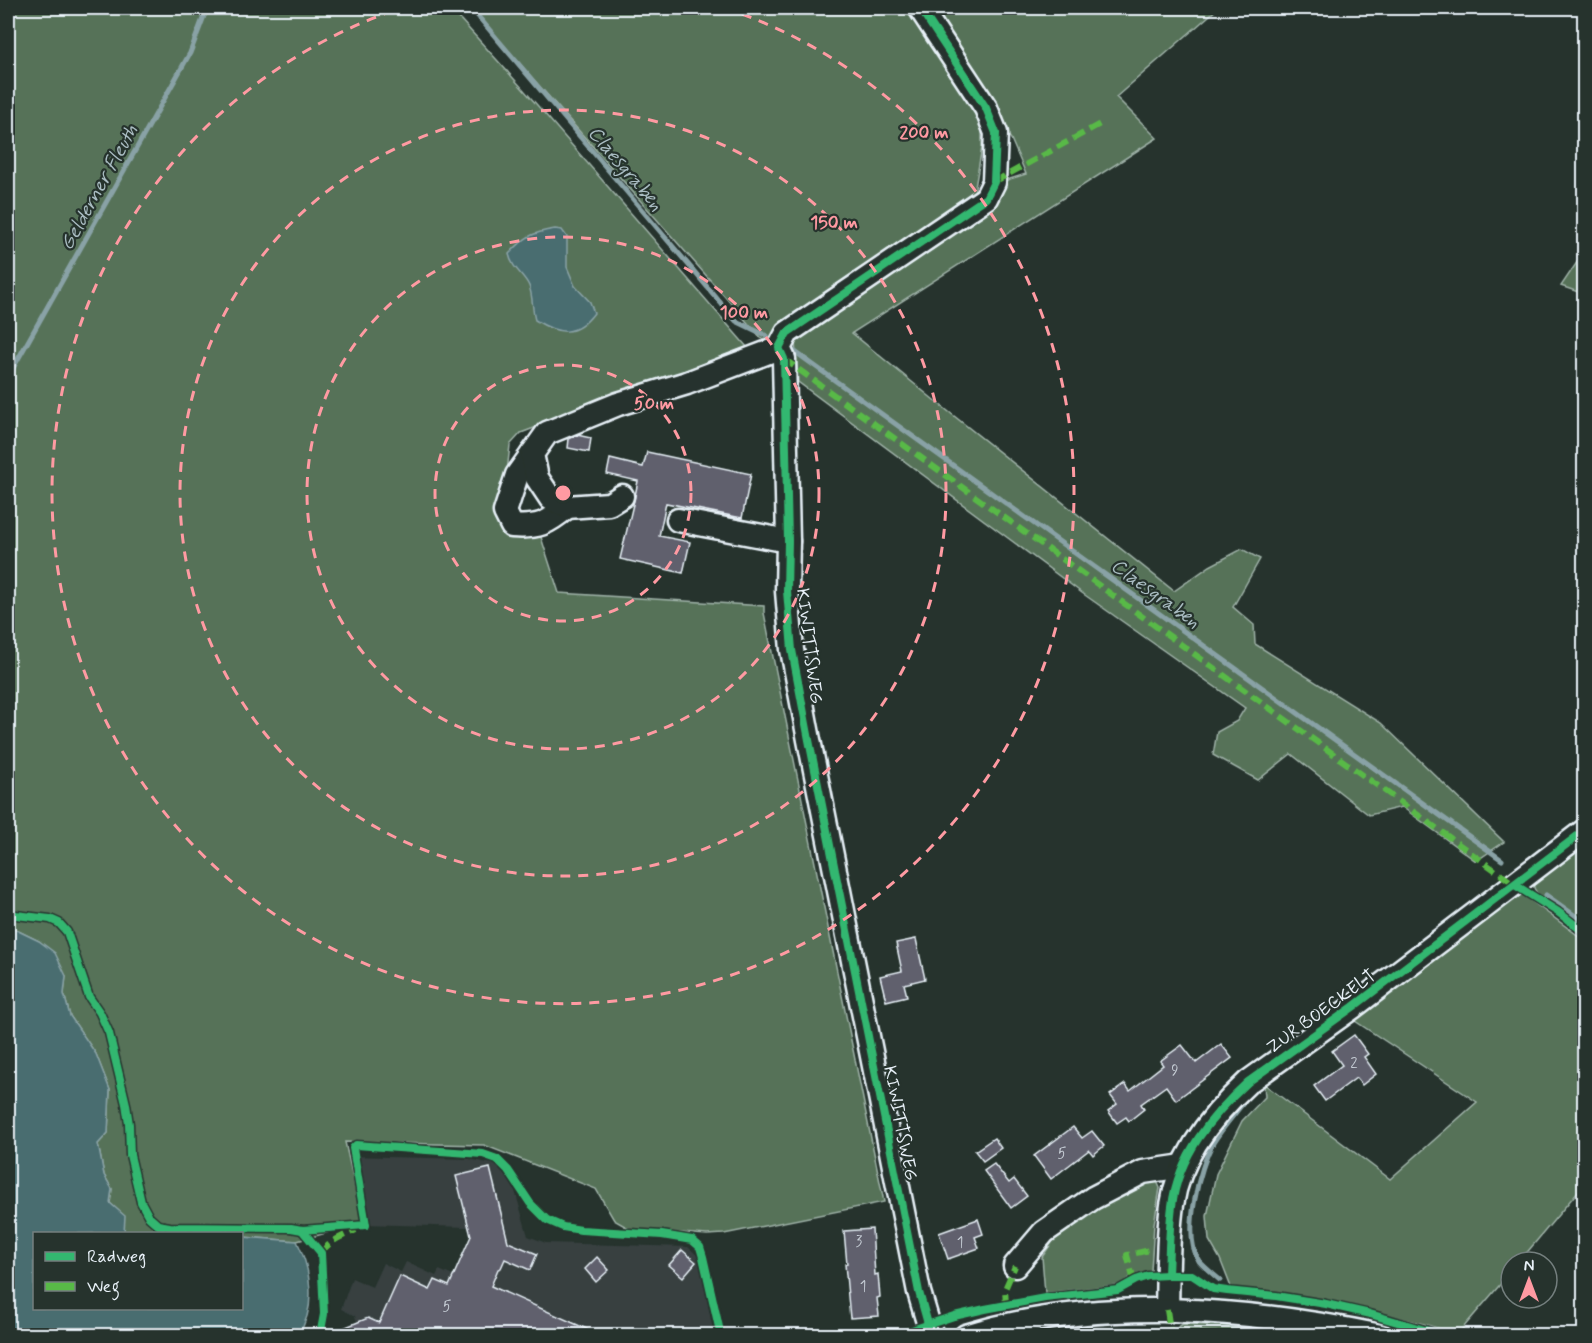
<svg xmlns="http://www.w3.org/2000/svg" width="1592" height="1343" viewBox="0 0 1592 1343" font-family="Mynerve,sans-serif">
  <rect width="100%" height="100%" fill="#26332d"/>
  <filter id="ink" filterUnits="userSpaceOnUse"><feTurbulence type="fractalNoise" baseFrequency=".0167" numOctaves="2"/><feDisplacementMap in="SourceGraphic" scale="12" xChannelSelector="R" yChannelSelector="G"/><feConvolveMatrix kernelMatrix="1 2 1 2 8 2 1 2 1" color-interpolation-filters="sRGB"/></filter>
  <g filter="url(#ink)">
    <polygon fill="#374040" points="347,1156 469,1159 493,1164 499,1168 506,1176 515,1191 528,1236 546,1243 688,1247 698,1256 714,1335 347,1335 352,1324 357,1322 355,1316 341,1309 352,1278 372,1287 383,1263 401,1272 406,1262 436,1276 439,1270 453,1276 471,1236 468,1227 363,1224"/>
    <g fill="#567259" stroke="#9fb2a8" stroke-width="1.5">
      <polygon points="8,8 450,8 524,90 747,347 521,433 510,445 505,490 518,533 538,528 559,593 764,606 764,613 884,1202 724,1234 707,1235 630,1229 614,1220 596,1189 484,1145 345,1142 363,1223 297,1241 242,1237 242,1234 123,1233 124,1216 110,1203 112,1189 104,1175 98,1144 108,1133 110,1090 96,1054 70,1016 64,994 66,976 39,941 8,926"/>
      <polygon points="471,8 919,8 982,113 982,147 972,205 769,347"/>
      <polygon points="923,8 1218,8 1116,97 1157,138 852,333 934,400 1174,591 1210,566 1242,549 1260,559 1233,607 1254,625 1255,644 1381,723 1504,842 1476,861 1402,807 1369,815 1291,754 1258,780 1213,755 1217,732 1237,721 1245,708 1082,593 798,382 795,341 815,317 927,245 1010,179 1026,174 1011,139"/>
      <polygon points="1584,252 1584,294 1561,286"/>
      <path d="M1584,839V928L1540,896C1535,891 1533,888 1533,881Z"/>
      <polygon points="1522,894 1584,940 1584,1184 1519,1262 1511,1262 1511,1272 1462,1329 1477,1335 1460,1335 1424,1324 1325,1300 1231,1287 1220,1259 1209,1240 1207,1216 1216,1174 1242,1121 1265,1097 1264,1084 1390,1179 1477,1102 1352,1019"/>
      <polygon points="1151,1175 1156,1179 1160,1188 1154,1224 1151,1271 1132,1276 1119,1285 1045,1293 1042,1257 1060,1231 1122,1195"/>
      <polygon points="1183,1324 1270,1328 1322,1335 1224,1336 1216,1332 1177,1330 1178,1327"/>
    </g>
    <g fill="#4a6d70" stroke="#89a2a6" stroke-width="1.5">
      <path d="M555,229L562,230L567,237V267L575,286L590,302L594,313C576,337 559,335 535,320C532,310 533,296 529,286C524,274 512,269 509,254C526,236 531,233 555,229Z"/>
      <path d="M8,926L39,941L55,953L66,976L64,994L70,1016L96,1054L110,1090L108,1133L98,1144L104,1175L112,1189L110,1203L125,1216L124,1233L34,1234V1308H242V1237L297,1241C311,1270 317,1308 298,1335H8Z"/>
    </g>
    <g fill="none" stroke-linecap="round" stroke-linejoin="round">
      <g stroke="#89a2a6" stroke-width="5">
        <polyline points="471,8 736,321 767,336"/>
        <polyline points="794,351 1502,860"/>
        <polyline points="8,377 190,53 207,8"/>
        <polyline points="1546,895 1584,922"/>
        <path d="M1220,1280C1213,1274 1205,1268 1199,1261C1182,1235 1199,1168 1213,1143C1222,1128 1234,1115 1244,1102"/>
      </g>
    </g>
    <g fill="#60606d" stroke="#e8f1f8" stroke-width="1.5">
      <polygon points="577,435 591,438 589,452 568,448 569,439"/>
      <polygon points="647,452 751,474 742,518 666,503 659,536 690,542 683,573 620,559 635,496 638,481 607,474 610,459 643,467"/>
      <polygon points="916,939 925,979 904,984 907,996 886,1001 880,976 902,971 896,943"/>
      <polygon points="1354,1035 1368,1054 1364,1057 1376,1074 1362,1085 1356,1078 1325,1101 1314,1086 1342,1065 1332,1051"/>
      <polygon points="1221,1044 1232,1058 1176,1100 1166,1086 1141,1104 1144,1109 1129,1121 1126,1117 1117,1123 1108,1111 1117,1104 1110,1095 1125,1084 1130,1091 1163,1065 1160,1061 1182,1045 1196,1063"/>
      <polygon points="1073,1127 1082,1138 1092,1131 1104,1146 1093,1155 1089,1150 1051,1179 1034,1156"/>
      <polygon points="994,1138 1001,1148 983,1161 975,1151"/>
      <polygon points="994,1164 1009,1183 1014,1179 1027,1196 1011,1208 984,1171"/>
      <polygon points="490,1168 508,1242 537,1254 530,1270 505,1259 501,1268 498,1269 491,1286 600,1335 326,1335 368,1318 379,1323 400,1276 430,1290 435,1280 449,1286 471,1236 456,1176"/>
      <polygon points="978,1219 983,1234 975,1237 979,1248 948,1259 939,1233"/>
      <polygon points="872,1229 875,1275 878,1274 880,1297 877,1298 879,1316 850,1318 845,1264 847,1264 844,1231"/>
      <polygon points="682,1250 696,1262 683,1277 669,1265"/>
      <polygon points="597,1257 609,1270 596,1282 585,1269"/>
    </g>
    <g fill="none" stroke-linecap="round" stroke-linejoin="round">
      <g stroke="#e8f1f8" stroke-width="27">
        <g id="minor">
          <polyline points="920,8 986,108 996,133 994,182 986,198 787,333 779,348 784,359 788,541 787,591 792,650 809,740 919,1292 932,1336"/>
          <path d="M532,454L517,475L505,512L512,526C538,528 547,524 567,507"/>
          <polyline points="622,496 609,504 567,507 551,499 537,478 532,454 547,433 618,404 687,383 779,348"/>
          <polyline points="678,520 788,541"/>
          <polyline points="1015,1266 1044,1232 1093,1198 1143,1172 1183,1166"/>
          <path d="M1167,1310C1168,1275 1167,1239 1172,1205C1179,1156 1212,1115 1248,1082L1353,1007L1584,831"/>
          <path d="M966,1336C1100,1295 1246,1308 1381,1336"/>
        </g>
      </g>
      <use href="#minor" stroke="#26332d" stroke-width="22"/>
      <g stroke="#58b947" stroke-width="6" stroke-dasharray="12 6" stroke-linecap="butt">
        <polyline points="994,182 1100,124"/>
        <polyline points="784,359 1517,886"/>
        <path d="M321,1253C329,1241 343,1236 356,1230"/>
        <polyline points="1134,1281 1127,1255 1150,1250"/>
        <polyline points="1006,1305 1005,1289 1015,1266"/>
        <polyline points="1167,1310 1171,1336"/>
      </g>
      <g stroke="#26332d" stroke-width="11">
        <g id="cycleway">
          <polyline points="920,8 986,108 996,133 994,182 986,198 787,333 779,348 784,359 788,541 787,591 792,650 809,740 919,1292 928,1324"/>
          <polyline points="1515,885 1558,912 1584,932"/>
          <polyline points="8,913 16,915 50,919 59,923 67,932 89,997 100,1013 109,1033 126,1104 129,1124 130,1155 141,1202 149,1217 158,1225 170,1227 291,1228 302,1230 366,1225 353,1148 356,1145 483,1154 497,1159 508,1170 530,1203 547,1220 563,1227 581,1230 662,1235 692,1240 700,1247 703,1257 721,1336"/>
          <polyline points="302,1230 321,1253 324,1314 320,1336"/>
          <path d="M1168,1275C1169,1252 1169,1229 1172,1206C1178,1156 1212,1115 1248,1082L1353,1007L1584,831"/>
          <polyline points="894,1336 954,1316 985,1309 1045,1298 1118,1290 1136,1280 1148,1276 1168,1275 1192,1275 1213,1289 1227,1291 1276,1296 1326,1304 1370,1314 1445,1336"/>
        </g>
      </g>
      <use href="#cycleway" stroke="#33b770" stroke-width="8"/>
    </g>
  </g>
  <g fill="none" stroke="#ff9aa2" stroke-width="3" stroke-dasharray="10 8">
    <circle cx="563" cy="493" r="128"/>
    <circle cx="563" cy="493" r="256"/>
    <circle cx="563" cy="493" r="383"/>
    <path d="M725 8A511 511 0 1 1 401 8"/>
  </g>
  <g text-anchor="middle" stroke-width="4.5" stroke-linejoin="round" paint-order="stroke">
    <g font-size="15" fill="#c6cdd5">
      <text x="1354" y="1068">2</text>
      <text x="1175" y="1075">9</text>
      <text x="1062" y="1158">5</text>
      <text x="859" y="1246">3</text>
      <text x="960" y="1247">1</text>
      <text x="863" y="1291">1</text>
      <text x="447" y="1311">5</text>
    </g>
    <g font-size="18" fill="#e8f1f8" stroke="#26332d">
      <text transform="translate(810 646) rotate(83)" y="6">KIWITTSWEG</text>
      <text transform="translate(1321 1011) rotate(-36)" y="6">ZUR BOECKELT</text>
      <text transform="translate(901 1123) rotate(79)" y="6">KIWITTSWEG</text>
    </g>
    <g font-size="20" font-style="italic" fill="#a9bcc2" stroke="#26332d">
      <text transform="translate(626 168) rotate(50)" y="7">Claesgraben</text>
      <text transform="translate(98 187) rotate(-61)" y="7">Gelderner Fleuth</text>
      <text transform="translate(1156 593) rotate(36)" y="7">Claesgraben</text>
    </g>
  </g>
  <circle cx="563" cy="493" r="9" fill="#ff9aa2" stroke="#26332d" stroke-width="3"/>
  <g font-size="18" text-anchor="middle" font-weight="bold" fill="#ff9aa2" stroke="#26332d" stroke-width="4.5" stroke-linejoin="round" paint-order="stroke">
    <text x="924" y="138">200 m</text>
    <text x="834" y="228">150 m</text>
    <text x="744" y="318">100 m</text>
    <text x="654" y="409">50 m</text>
  </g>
  <rect width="1592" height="1343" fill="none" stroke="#26332d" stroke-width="30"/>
  <rect x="15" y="15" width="1562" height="1313" fill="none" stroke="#e8f1f8" stroke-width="2" filter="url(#ink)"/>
  <rect x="33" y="1232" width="210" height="78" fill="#26332d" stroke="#747f7e" stroke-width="1.5"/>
  <rect x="45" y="1252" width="30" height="9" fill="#33b770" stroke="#747f7e" stroke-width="1.5"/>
  <text x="87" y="1262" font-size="18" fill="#e8f1f8">Radweg</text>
  <rect x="45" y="1282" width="30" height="9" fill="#58b947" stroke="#747f7e" stroke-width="1.5"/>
  <text x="87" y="1292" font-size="18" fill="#e8f1f8">Weg</text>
  <g transform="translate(1529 1280)"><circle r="28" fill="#26332d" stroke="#747f7e" stroke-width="1.5"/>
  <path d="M0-4.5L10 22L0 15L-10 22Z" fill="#ff9aa2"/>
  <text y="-9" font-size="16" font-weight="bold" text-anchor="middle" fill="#e8f1f8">N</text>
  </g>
</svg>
